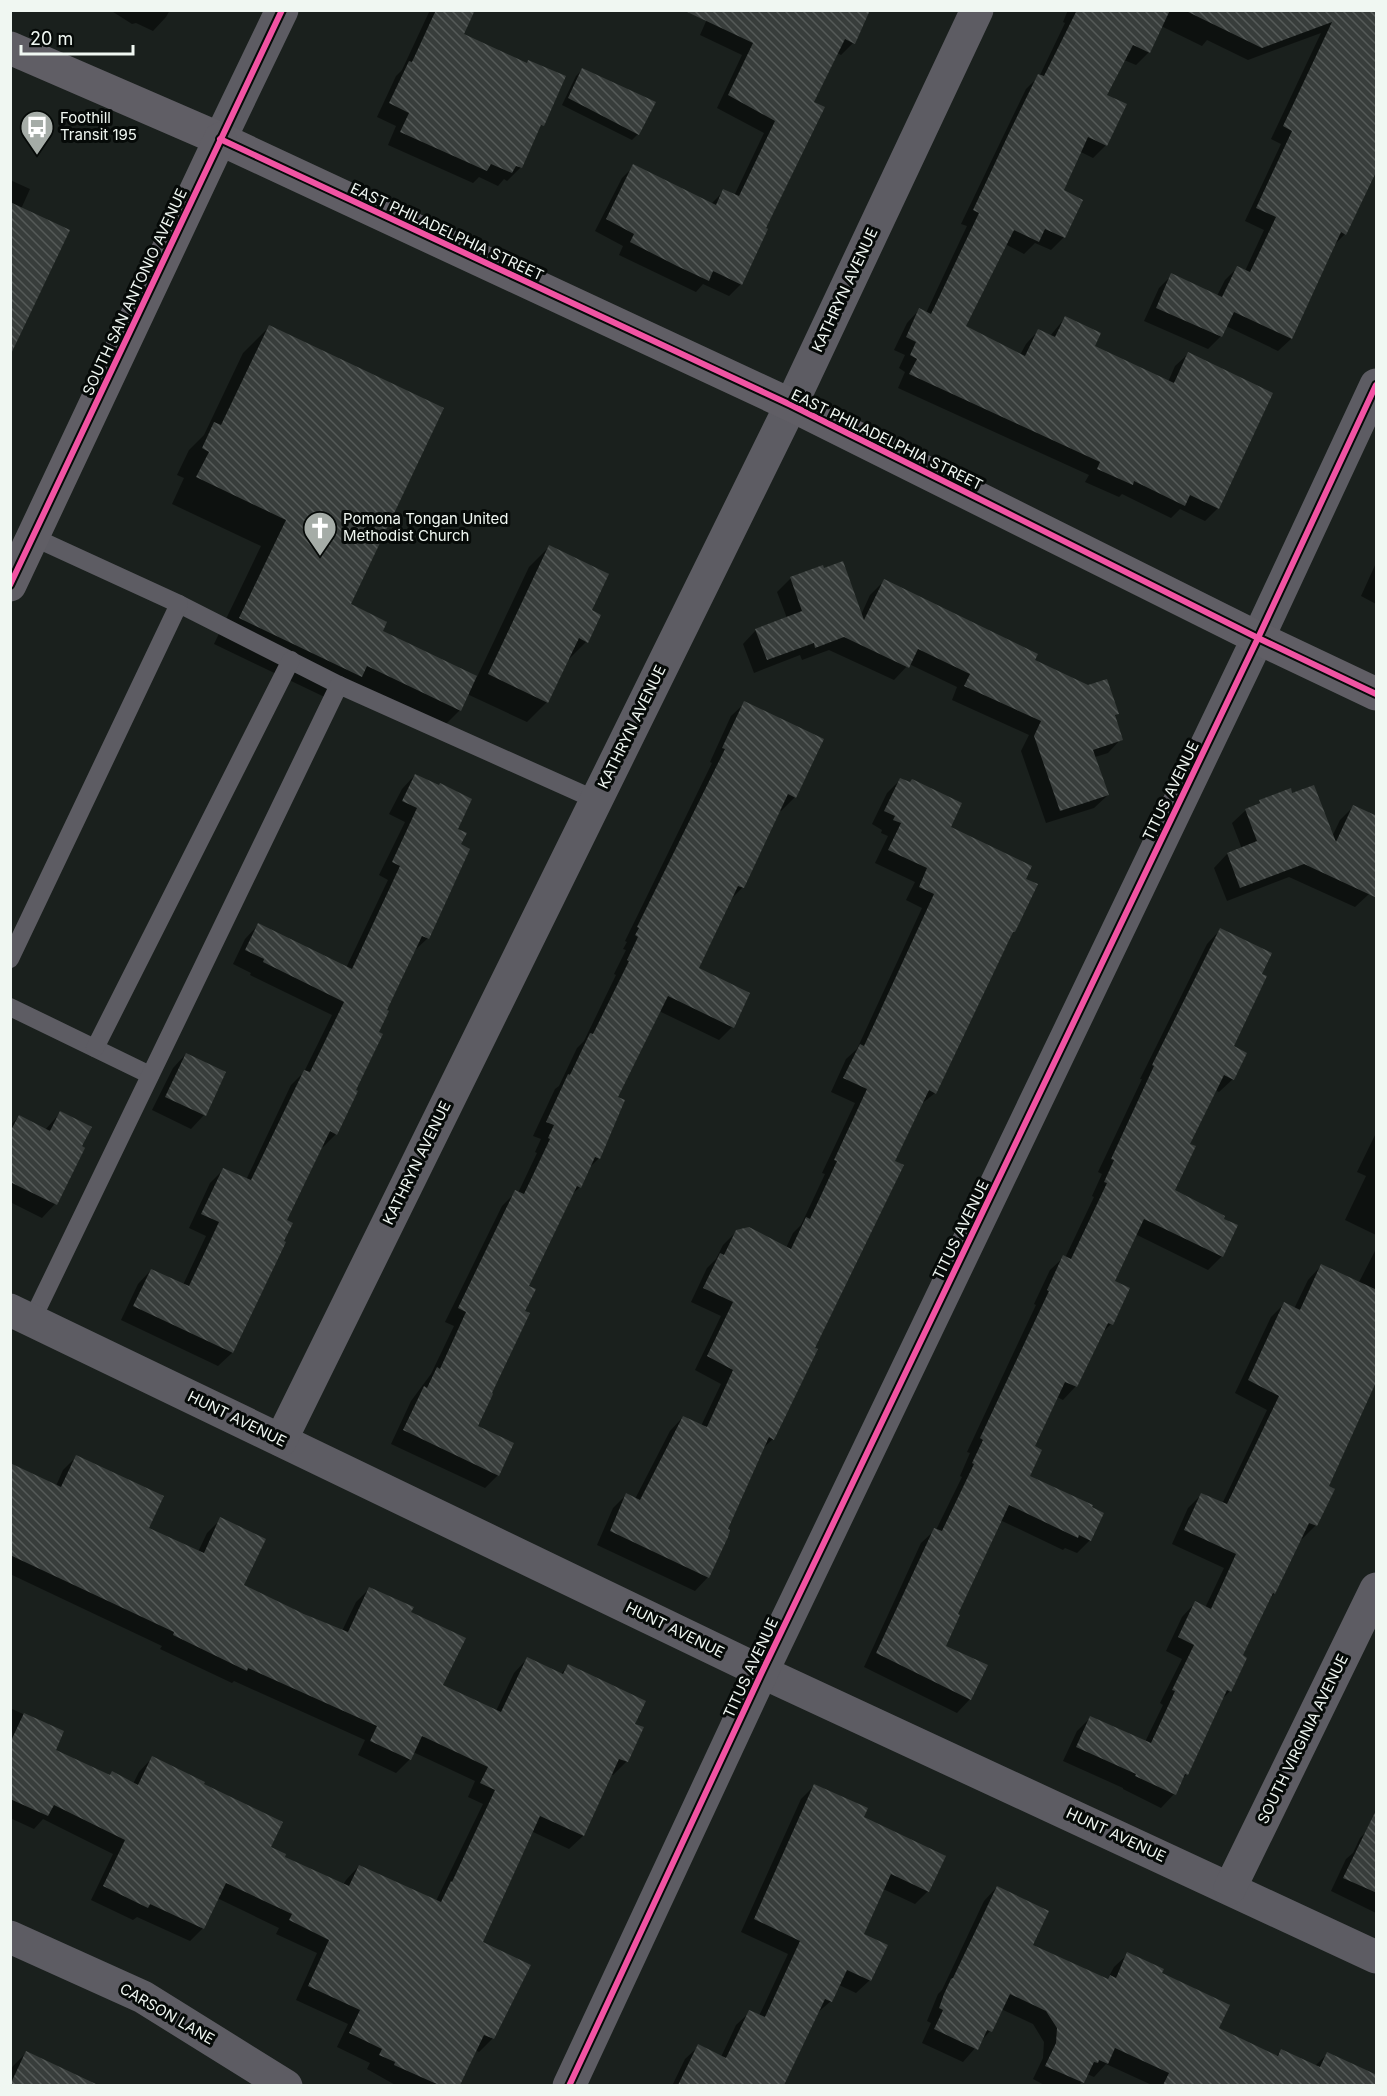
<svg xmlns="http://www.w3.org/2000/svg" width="1387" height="2096" viewBox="0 0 1387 2096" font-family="Inter,sans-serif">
  <defs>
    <pattern id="building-back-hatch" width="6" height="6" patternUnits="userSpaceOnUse" patternTransform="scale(1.5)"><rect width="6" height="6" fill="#383d3b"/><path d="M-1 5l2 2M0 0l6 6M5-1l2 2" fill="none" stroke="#555a58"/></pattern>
  </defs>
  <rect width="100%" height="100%" fill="#1a201d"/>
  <g fill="#0007">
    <polygon points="110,10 170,10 166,17 153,31 136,23 132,24"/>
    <polygon points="430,10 473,10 462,34 526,64 542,125 536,131 520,168 507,181 504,179 498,186 479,177 473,183 388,145 396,126 377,117 396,76 402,70"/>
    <polygon points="711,10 858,10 853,43 841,55 837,53 812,103 741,284 729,296 703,284 696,292 619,255 623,246 595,231 622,178 634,166 711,204 724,191 734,196 764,133 717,108 742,55 700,35"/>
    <polygon points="1068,10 1376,10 1376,171 1372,176 1345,234 1334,245 1291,339 1278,351 1226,326 1221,336 1208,349 1144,321 1159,288 1172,275 1217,296 1225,280 1238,267 1245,271 1264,230 1245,221 1281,144 1271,139 1321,33 1248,60 1207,40 1202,46 1161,26 1149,52 1136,65 1124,60 1105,96 1106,145 1093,158 1079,151 1062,191 1064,237 1051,250 1035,243 1024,254 1005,244 964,327 1020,355 1026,344 1038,331 1050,336 1065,318 1093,346 1168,382 1175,366 1188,354 1218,508 1205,521 1180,509 1171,518 1122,494 1119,497 1085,482 1089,475 898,388 905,372 899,368 905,355 894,350 907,323 919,310 926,313 967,226 961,224 1026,89 1040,75 1065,23 1063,22"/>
    <polygon points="583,69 638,134 632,140 562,105 576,76"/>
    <polygon points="10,180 30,189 21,209 10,354"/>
    <polygon points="269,327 349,605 381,632 477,677 529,567 549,547 590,611 586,642 565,663 547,702 527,722 467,694 460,710 434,736 344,693 335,702 214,644 261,546 172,504 184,478 177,475 189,450 204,435 243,353"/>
    <polygon points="1376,563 1376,604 1361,596"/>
    <polygon points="791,578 861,615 870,595 884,581 1033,661 1117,714 1114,717 1121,739 1108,753 1095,757 1108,795 1094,808 1046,823 1021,751 1029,735 952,700 957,687 909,664 894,680 829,650 802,660 800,655 754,673 743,644 756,630 787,618 777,592"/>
    <polygon points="745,703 795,797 781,811 779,810 742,888 729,901 697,969 732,1027 719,1040 659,1011 616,1098 623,1101 598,1159 588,1169 580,1187 570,1196 527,1286 523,1312 476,1427 498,1475 485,1488 391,1444 411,1401 431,1374 454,1326 445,1322 502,1206 516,1192 518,1193 537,1153 535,1152 541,1139 533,1136 555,1089 559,1086 577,1048 584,1041 616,975 614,974 626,950 623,949 627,942 625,941 712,763 710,762 731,716"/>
    <polygon points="415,775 456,830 428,938 414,951 385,1011 336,1134 323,1147 321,1146 285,1220 284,1243 232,1353 218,1366 121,1320 138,1284 151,1270 183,1285 206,1236 189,1228 210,1183 224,1169 246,1180 291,1085 304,1072 332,1015 250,975 251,973 233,964 245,939 258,925 346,968 388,880 379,875 405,822 389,814 402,789"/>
    <polygon points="900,780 949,828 1024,879 1014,931 1010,935 935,1093 920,1105 893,1161 773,1439 762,1449 726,1529 708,1577 695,1591 597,1545 613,1508 626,1495 635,1499 670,1431 683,1417 701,1426 721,1384 695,1370 721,1316 691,1302 707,1268 716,1259 723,1245 737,1231 786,1248 793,1233 801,1225 825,1174 822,1173 855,1103 831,1092 846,1059 857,1049 922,908 906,900 915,882 875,863 888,836 881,833 882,830 872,824 887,793"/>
    <polygon points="1291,794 1332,837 1340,820 1353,807 1369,894 1355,907 1289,877 1227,901 1214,868 1227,854 1242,849 1232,823 1246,810 1255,807 1260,802"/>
    <polygon points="1220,930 1233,1079 1219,1092 1215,1090 1188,1144 1173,1191 1236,1226 1222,1256 1208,1270 1135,1234 1113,1282 1111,1324 1101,1334 1076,1386 1063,1400 1057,1397 1033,1447 1028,1476 1090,1540 1077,1553 1065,1548 1063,1550 1000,1520 956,1614 944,1647 970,1699 957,1713 864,1667 921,1543 935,1530 936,1530 962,1477 960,1476 970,1453 967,1452 1036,1305 1034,1304 1050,1270 1064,1257 1065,1258 1094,1197 1092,1196 1102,1174 1098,1172 1142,1079 1140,1079 1207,944"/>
    <polygon points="186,1054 224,1073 204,1115 191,1129 152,1110 173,1068"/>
    <polygon points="60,1113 55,1204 42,1218 10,1202 10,1125 19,1117 45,1130"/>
    <polygon points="1376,1133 1376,1235 1345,1220 1366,1176 1357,1172"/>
    <polygon points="1376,1249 1376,1370 1327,1486 1316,1525 1302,1539 1300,1538 1274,1594 1268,1600 1241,1656 1230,1691 1221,1700 1187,1774 1180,1781 1174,1794 1161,1808 1123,1789 1123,1788 1063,1761 1077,1731 1090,1718 1145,1742 1163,1705 1160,1703 1182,1659 1166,1651 1182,1617 1195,1603 1205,1608 1224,1568 1172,1544 1188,1508 1202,1494 1222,1504 1267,1410 1235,1393 1271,1317 1284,1304 1294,1309 1308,1280 1321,1266 1358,1284"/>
    <polygon points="76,1457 147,1529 198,1552 207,1533 221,1519 242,1586 342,1631 356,1602 369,1589 410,1613 441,1686 496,1711 514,1673 527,1659 560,1675 568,1666 633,1724 627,1761 613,1775 611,1774 583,1836 569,1849 531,1831 481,1943 493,2038 479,2052 475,2050 458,2086 397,2086 367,2069 370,2063 337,2047 348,2024 296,2000 317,1953 276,1934 279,1928 217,1898 203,1928 190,1941 137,1917 133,1920 91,1900 113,1854 43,1819 34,1829 10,1818 10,1708 62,1732 54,1751 109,1776 133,1784 139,1772 152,1758 202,1785 269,1847 283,1857 343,1885 346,1880 359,1866 436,1901 483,1804 468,1797 475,1781 413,1752 410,1759 396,1773 358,1755 365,1740 234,1681 232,1683 160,1649 162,1646 10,1574 10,1465 56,1486 63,1470"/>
    <polygon points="814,1786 862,1818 928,1891 915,1904 883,1889 862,1935 870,1980 856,1993 839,1985 831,2001 816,2014 782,2086 672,2086 685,2059 699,2046 721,2057 736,2025 750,2012 759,2016 788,1954 741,1932 801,1799"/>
    <polygon points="1376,1809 1376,1913 1331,1891 1346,1859 1353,1853 1360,1838 1366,1832"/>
    <polygon points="997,1887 1031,1946 1107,1980 1114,1967 1128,1954 1160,1974 1217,2028 1276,2056 1282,2051 1315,2066 1327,2054 1371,2075 1367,2086 1154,2086 1106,2064 1094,2077 1087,2074 1079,2086 1046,2086 1033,2079 1043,2058 1044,2042 1033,2024 1001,2009 990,2031 963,2062 922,2043 931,2023 927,2021 938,1994 942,1990 984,1901"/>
    <polygon points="26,2053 96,2086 10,2086 10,2071 13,2066"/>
  </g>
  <g fill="url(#building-back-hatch)">
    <polygon points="436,10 475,10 464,34 527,63 528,60 566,76 544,126 541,125 522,168 516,166 512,173 491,164 487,171 400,132 409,113 389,103 409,61 412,62"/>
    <polygon points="683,10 870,10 855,44 845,39 814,102 825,107 766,228 768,229 742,285 713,271 709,281 677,266 630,242 634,234 606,219 633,164 716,205 723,189 739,196 775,121 728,95 753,43"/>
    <polygon points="1077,10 1170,10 1150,53 1133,45 1107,95 1127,104 1107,146 1088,137 1064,190 1083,200 1065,238 1045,229 1039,242 1014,230 966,326 1025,356 1038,329 1055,337 1065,316 1101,333 1095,346 1174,383 1188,352 1273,393 1219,509 1190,495 1185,506 1134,481 1133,485 1097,469 1100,462 909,374 917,359 910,355 916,342 906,337 919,308 931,314 979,213 973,210 1010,131 1038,74 1044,76"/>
    <polygon points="1184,10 1377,10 1377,170 1346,235 1341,232 1292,339 1234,312 1222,337 1156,308 1171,273 1222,297 1237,266 1250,272 1276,217 1256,208 1292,131 1283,126 1332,22 1262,48"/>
    <polygon points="582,68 656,102 639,135 568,98"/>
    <polygon points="10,202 70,230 10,356"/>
    <polygon points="269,325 444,408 351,604 387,622 383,631 477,676 461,711 367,666 362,677 239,618 286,520 196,477 209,452 202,448 214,422 221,425"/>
    <polygon points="549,545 609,574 592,610 601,615 588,643 579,638 548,703 488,674"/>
    <polygon points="843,561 864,620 884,579 1038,654 1035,660 1088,685 1107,679 1119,714 1115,715 1123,740 1093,750 1109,795 1060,811 1034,736 1041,721 964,686 970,674 918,649 909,668 844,637 815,648 814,643 767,660 755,629 802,611 790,577 823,565 824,568"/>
    <polygon points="744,701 824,739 796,798 788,794 744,888 738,886 699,968 750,993 734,1028 668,996 618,1097 625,1100 600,1159 595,1157 581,1188 577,1186 529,1286 536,1289 525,1311 530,1313 492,1393 493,1394 478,1426 514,1443 499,1476 403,1430 424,1386 427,1388 437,1367 440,1369 466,1312 458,1308 515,1190 524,1194 550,1139 548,1138 554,1125 546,1122 568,1074 570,1075 590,1033 593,1034 629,961 627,960 638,937 635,935 639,928 637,927 725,749 722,748"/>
    <polygon points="415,774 439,785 440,783 472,799 458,829 467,833 461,844 470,849 429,939 422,936 387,1010 389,1011 379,1032 383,1034 356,1090 358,1091 337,1135 330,1131 287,1220 293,1223 284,1241 286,1242 233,1353 133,1306 151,1269 189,1286 219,1222 201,1214 223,1168 251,1180 304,1070 310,1072 344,1002 263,962 264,959 245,950 258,923 352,969 400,866 392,862 417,808 402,801"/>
    <polygon points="900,778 910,782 912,779 962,803 951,827 1032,866 1026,879 1038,884 1015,932 1013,932 936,1094 929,1090 895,1161 904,1165 815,1348 818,1349 774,1440 769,1437 728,1529 730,1530 728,1537 709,1578 610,1531 626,1493 640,1500 683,1416 707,1427 733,1370 707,1356 733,1302 703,1288 720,1253 724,1255 736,1230 749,1227 791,1249 806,1217 810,1219 837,1161 834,1160 867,1089 843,1078 860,1044 864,1046 934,894 919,887 927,868 888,850 901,823 893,820 895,816 884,811"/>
    <polygon points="1314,785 1336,842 1353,805 1377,816 1377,898 1304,864 1240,888 1227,853 1257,841 1245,809 1260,803 1259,800 1291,788 1292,793"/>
    <polygon points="1220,928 1272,953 1262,974 1267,976 1234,1046 1247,1053 1234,1080 1224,1075 1190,1144 1196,1146 1175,1190 1225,1216 1224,1219 1238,1225 1223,1257 1144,1219 1115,1281 1130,1288 1113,1325 1108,1323 1077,1387 1065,1382 1035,1446 1042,1450 1030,1476 1093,1505 1092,1507 1104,1513 1091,1541 1079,1535 1078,1538 1009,1505 958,1614 960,1615 946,1646 988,1665 971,1700 876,1653 934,1528 942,1531 974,1464 972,1463 983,1440 980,1438 1049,1291 1047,1290 1063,1255 1071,1259 1107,1183 1104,1182 1114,1160 1111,1159 1154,1066 1152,1065"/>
    <polygon points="186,1053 226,1072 206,1116 165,1097"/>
    <polygon points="60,1111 92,1127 82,1146 85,1148 57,1205 10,1182 10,1132 19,1115 50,1131"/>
    <polygon points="1321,1264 1377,1290 1377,1380 1329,1486 1335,1489 1317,1526 1309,1523 1275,1594 1273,1593 1243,1655 1247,1658 1231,1692 1227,1690 1188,1775 1185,1774 1176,1795 1135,1776 1136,1774 1076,1747 1090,1716 1151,1743 1175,1691 1172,1690 1194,1645 1178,1637 1195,1601 1211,1609 1236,1554 1184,1530 1201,1493 1227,1504 1279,1396 1248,1380 1284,1302 1300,1310"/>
    <polygon points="76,1455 164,1496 149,1528 204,1553 220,1517 266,1539 244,1585 304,1614 348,1632 369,1587 414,1607 411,1612 466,1638 443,1685 501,1712 527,1657 563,1674 568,1664 646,1701 635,1724 644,1727 628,1762 619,1759 584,1836 540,1816 483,1942 531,1965 494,2039 484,2035 460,2085 439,2085 394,2065 395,2062 379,2055 382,2049 349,2033 360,2010 308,1986 329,1940 289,1920 292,1914 226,1883 204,1929 150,1904 148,1908 103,1886 125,1840 54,1805 48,1816 10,1799 10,1743 24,1713 64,1731 56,1750 110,1775 112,1771 138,1785 152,1756 205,1782 204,1784 283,1822 271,1847 286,1854 285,1857 349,1886 359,1865 441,1902 451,1881 452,1882 495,1790 480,1783 488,1767 422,1736 411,1760 370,1741 377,1726 248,1668 247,1671 173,1635 174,1632 10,1555 10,1463 61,1487"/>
    <polygon points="814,1784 868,1808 864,1817 946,1856 929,1892 891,1874 864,1934 888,1945 871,1981 847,1970 832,2002 825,1999 784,2085 678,2085 698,2044 726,2058 749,2010 765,2017 800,1941 754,1919"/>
    <polygon points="1377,1808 1377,1893 1343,1878"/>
    <polygon points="997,1886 1049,1911 1033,1945 1108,1979 1110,1975 1116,1978 1127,1952 1164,1969 1162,1973 1230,2005 1219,2028 1278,2056 1281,2049 1320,2067 1327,2052 1377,2075 1377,2085 1163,2085 1169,2073 1115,2048 1108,2064 1099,2060 1098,2063 1094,2062 1084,2083 1045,2066 1056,2043 1057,2028 1046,2011 1010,1994 992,2032 987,2030 978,2050 934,2029 943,2010 939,2008 944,1994 951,1979 953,1978"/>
    <polygon points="26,2051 98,2085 10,2085"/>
  </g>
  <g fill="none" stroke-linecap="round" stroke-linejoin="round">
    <g stroke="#5d5c63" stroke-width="18">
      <polyline points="179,604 339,685"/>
      <polyline points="10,959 179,604 33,537"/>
      <polyline points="10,1007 150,1075"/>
      <polyline points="95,1048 291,660"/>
      <polyline points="32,1320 339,685 596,800"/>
    </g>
    <g stroke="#5d5c63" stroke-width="33">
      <polyline points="220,139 282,10"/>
      <polyline points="10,1310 762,1672 1376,1957"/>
      <polyline points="281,1440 791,405 977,10"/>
      <polyline points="1230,1888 1376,1589"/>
      <polyline points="10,1937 143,1997 286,2086"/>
      <polyline points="569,2086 762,1672 1258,638 1376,385"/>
    </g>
    <g stroke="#605e65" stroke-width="33">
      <polyline points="10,48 220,139 791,405 1258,638 1376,694"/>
      <polyline points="10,585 220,139"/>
    </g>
    <g stroke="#060a08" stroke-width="10">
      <g id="cycleway">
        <polyline points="220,139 791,405 1258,638 1376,694"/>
        <polyline points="10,585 282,10"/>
        <polyline points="569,2086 762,1672 1258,638 1376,385"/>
      </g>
    </g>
    <use href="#cycleway" stroke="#f153a3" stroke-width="6"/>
  </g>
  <defs>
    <g id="bus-pin" transform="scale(1.725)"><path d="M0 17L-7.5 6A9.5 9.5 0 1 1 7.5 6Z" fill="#a5aca7" stroke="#060a08"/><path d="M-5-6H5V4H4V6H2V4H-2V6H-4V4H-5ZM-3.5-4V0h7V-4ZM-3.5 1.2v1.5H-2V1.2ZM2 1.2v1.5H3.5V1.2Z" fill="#fff"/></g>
    <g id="church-pin" transform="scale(1.725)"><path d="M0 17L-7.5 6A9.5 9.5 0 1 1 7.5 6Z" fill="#a5aca7" stroke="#060a08"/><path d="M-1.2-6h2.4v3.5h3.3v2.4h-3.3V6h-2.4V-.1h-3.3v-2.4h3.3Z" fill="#fff"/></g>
  </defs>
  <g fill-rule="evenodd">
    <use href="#bus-pin" x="37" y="127"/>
    <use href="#church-pin" x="320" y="528"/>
  </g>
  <g text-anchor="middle" stroke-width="6" stroke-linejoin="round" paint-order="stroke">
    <g font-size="15" fill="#f0f7f2" stroke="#060a08" text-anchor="start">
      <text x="60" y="123">Foothill<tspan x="60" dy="17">Transit 195</tspan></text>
      <text x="343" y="524">Pomona Tongan United<tspan x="343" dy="17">Methodist Church</tspan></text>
    </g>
    <g font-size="15" fill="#f0f7f2" stroke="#060a08">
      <text transform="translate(447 232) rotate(25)" y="5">EAST PHILADELPHIA STREET</text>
      <text transform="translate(845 290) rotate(-65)" y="5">KATHRYN AVENUE</text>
      <text transform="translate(135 292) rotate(-65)" y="5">SOUTH SAN ANTONIO AVENUE</text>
      <text transform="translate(887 440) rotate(26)" y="5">EAST PHILADELPHIA STREET</text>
      <text transform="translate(632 727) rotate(-64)" y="5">KATHRYN AVENUE</text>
      <text transform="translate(1171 791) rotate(-64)" y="5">TITUS AVENUE</text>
      <text transform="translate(417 1163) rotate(-64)" y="5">KATHRYN AVENUE</text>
      <text transform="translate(961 1230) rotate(-64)" y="5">TITUS AVENUE</text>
      <text transform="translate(237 1419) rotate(26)" y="5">HUNT AVENUE</text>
      <text transform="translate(675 1630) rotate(26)" y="5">HUNT AVENUE</text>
      <text transform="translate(751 1668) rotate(-65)" y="5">TITUS AVENUE</text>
      <text transform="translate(1303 1739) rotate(-64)" y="5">SOUTH VIRGINIA AVENUE</text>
      <text transform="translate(1116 1835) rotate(25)" y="5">HUNT AVENUE</text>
      <text transform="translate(167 2014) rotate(30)" y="5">CARSON LANE</text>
    </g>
  </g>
  <rect width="1387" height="2096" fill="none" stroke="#f0f7f2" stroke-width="24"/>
  <path d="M21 45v9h112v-9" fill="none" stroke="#f0f7f2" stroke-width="3"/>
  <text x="30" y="45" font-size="18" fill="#f0f7f2" stroke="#060a08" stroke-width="4.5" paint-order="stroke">20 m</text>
</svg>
